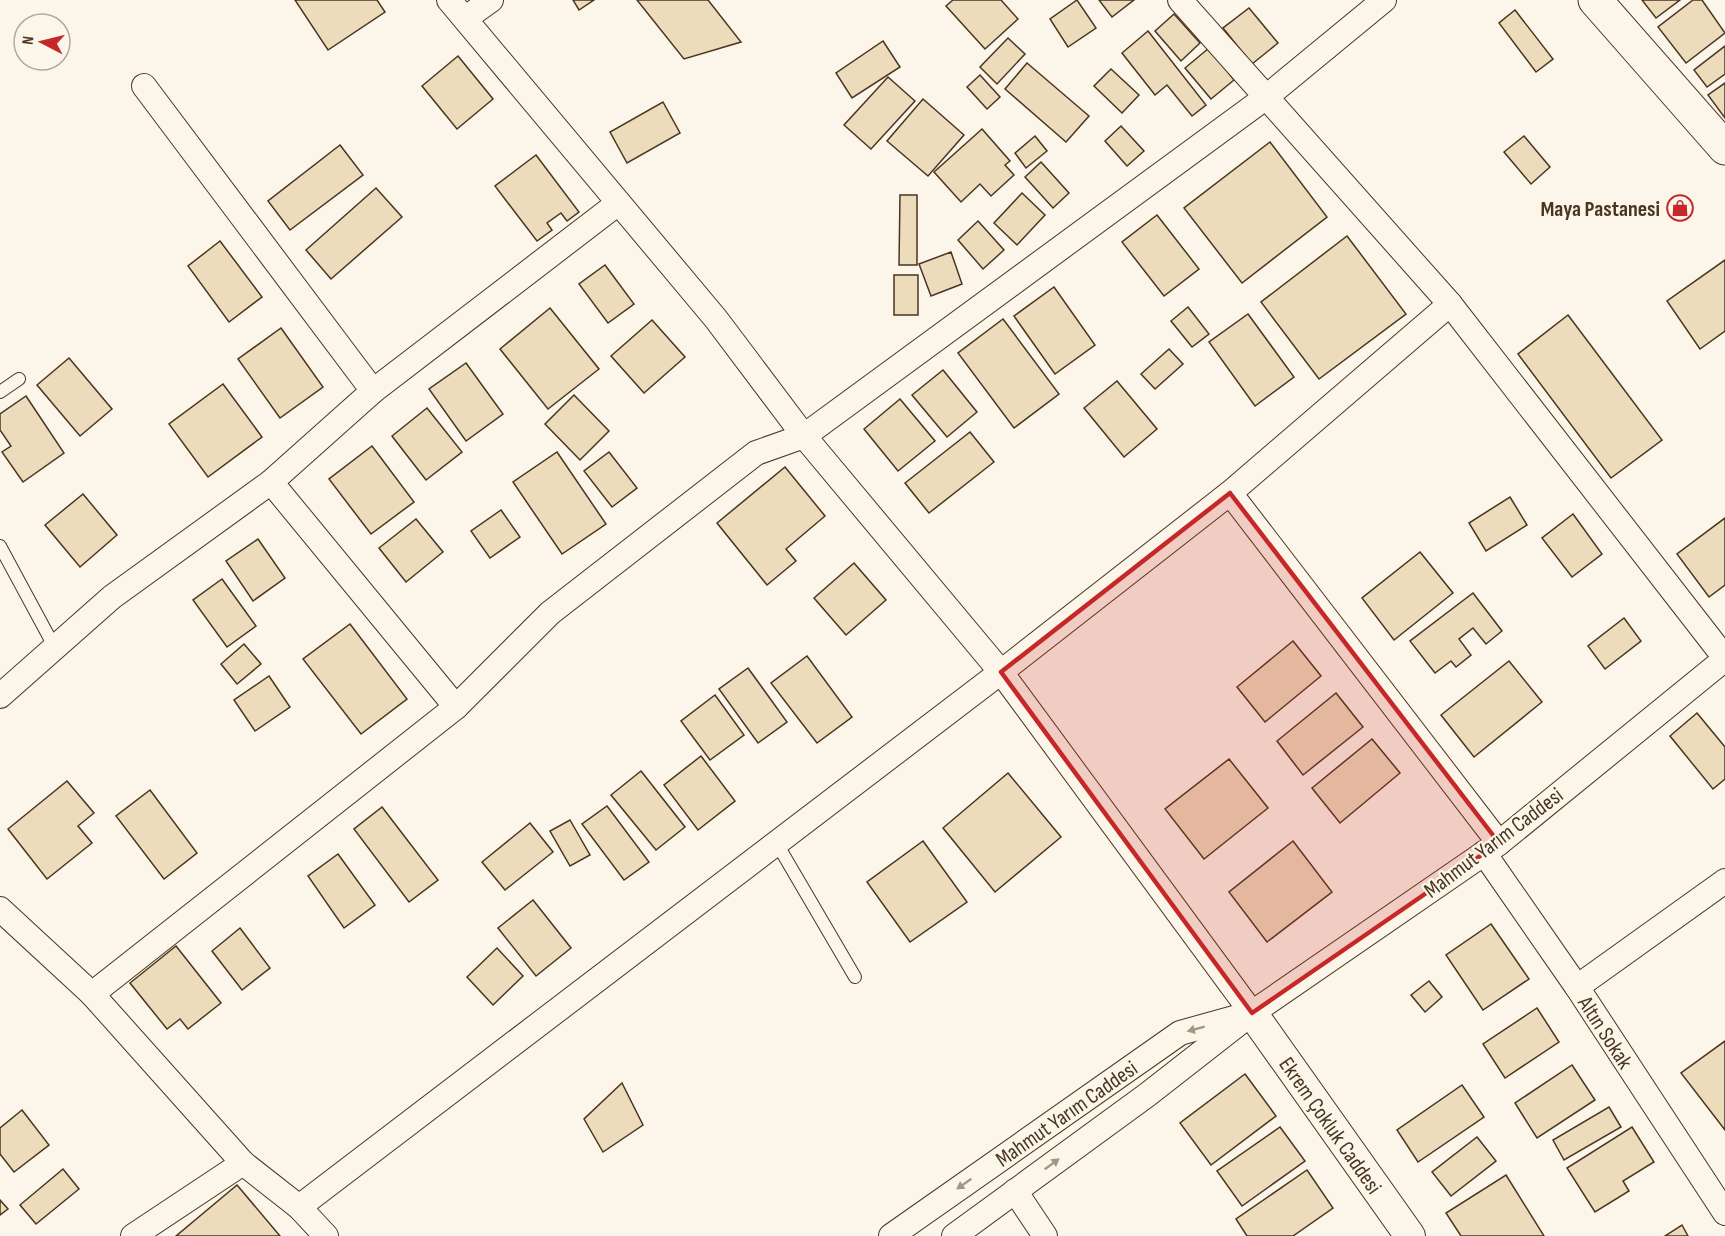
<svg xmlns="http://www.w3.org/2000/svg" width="1725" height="1236" viewBox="0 0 1725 1236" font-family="'Sofia Sans Condensed',sans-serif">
  <rect width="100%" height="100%" fill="#fbf6e9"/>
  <g fill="#ecdcbc" stroke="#4a3520" stroke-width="1.5">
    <polygon points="295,0 377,0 385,12 328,50"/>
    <polygon points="573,0 594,0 579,10"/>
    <polygon points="637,0 708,0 741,42 684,59"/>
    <polygon points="953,0 1001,0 1018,19 985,49 946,6"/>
    <polygon points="1077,0 1096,28 1068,47 1050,19"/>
    <polygon points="1099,0 1134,0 1112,17"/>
    <polygon points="1642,0 1680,0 1656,18"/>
    <polygon points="1693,0 1702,0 1725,33 1686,63 1658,27"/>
    <polygon points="1249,8 1278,43 1252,64 1223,28"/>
    <polygon points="1515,10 1553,59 1536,72 1499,23"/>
    <polygon points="1174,14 1200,43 1181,61 1155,31"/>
    <polygon points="1148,31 1206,105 1192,116 1167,85 1155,95 1122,53"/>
    <polygon points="1008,38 1025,54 997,84 980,67"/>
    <polygon points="883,41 900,67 852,98 836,73"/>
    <polygon points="1725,46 1725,74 1707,87 1694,70"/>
    <polygon points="1209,48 1234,80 1211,99 1185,68"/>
    <polygon points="458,56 493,99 457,129 422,86"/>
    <polygon points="1027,63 1089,116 1066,142 1005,89"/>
    <polygon points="1111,69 1139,95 1122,113 1094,86"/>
    <polygon points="980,75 1000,97 987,109 967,87"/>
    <polygon points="888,77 915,101 871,149 844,125"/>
    <polygon points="1725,83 1725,118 1708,95"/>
    <polygon points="923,99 964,135 928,176 887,141"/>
    <polygon points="663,102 680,133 627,163 610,132"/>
    <polygon points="1121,126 1144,151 1127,166 1105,141"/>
    <polygon points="982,129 1010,161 1005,165 1014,175 991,196 980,184 961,202 934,172"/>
    <polygon points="1035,136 1047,151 1026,168 1015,153"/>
    <polygon points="1524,136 1550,167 1531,184 1504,152"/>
    <polygon points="1270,142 1327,217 1242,283 1184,208"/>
    <polygon points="340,145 363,175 290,230 268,201"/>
    <polygon points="536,155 579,212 567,221 561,213 547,223 552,230 537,241 495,186"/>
    <polygon points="1041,162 1069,193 1053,208 1025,177"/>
    <polygon points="376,188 402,217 331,279 306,250"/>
    <polygon points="1022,193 1045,215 1017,245 994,223"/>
    <polygon points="900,195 917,195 917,265 899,265"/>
    <polygon points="1157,215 1199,269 1164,296 1122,242"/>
    <polygon points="978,221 1004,250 983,269 958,240"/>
    <polygon points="1347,236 1406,314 1319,379 1261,302"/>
    <polygon points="220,241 262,297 229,322 188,266"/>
    <polygon points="951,252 962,284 931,296 919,264"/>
    <polygon points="1725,260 1725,331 1700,349 1667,301"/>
    <polygon points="605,265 634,304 608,323 579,284"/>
    <rect x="894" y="275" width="24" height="40"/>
    <polygon points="1054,287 1095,345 1055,374 1014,316"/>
    <polygon points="1188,307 1209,334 1192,347 1171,321"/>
    <polygon points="550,308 599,369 548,409 500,349"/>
    <polygon points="1248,314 1294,377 1255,406 1209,342"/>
    <polygon points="1568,315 1662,440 1611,478 1518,354"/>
    <polygon points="1003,319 1059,394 1014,428 958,353"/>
    <polygon points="652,320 685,357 644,393 611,356"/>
    <polygon points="281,328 323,387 280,418 238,359"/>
    <polygon points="1169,349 1183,364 1155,389 1141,374"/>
    <polygon points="69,358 112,409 80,436 37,385"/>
    <polygon points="466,363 503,414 466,441 429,389"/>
    <polygon points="943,370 977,412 947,437 912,395"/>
    <polygon points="1117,381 1157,429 1124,457 1084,408"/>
    <polygon points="223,384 262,437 208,477 169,424"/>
    <polygon points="574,395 609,431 580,460 545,424"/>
    <polygon points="26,396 64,453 23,482 2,452 11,446 0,430 0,414"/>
    <polygon points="900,399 935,441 898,471 864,429"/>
    <polygon points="427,408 462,452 426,480 392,436"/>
    <polygon points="970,432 994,462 929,513 905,483"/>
    <polygon points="372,446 414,502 371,534 329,479"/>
    <polygon points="557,452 606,524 562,554 513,482"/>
    <polygon points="609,452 637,488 612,507 584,471"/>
    <polygon points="785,467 825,516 786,549 796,561 767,585 717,523"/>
    <polygon points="83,494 117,535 80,567 45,525"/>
    <polygon points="1510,497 1527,525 1486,551 1469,523"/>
    <polygon points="501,510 520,537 490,558 471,531"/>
    <polygon points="1573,514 1602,554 1572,577 1542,538"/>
    <polygon points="1725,518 1725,585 1709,597 1677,554"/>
    <polygon points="416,519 443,552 406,582 379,548"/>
    <polygon points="258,539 285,578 253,601 226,561"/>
    <polygon points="1420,552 1453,593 1394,640 1362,598"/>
    <polygon points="854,563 886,600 846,635 814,598"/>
    <polygon points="222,579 256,626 227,647 193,600"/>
    <polygon points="1473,593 1502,631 1486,644 1473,628 1459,639 1471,655 1456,667 1451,661 1435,673 1410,641"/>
    <polygon points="1624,618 1641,641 1605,669 1588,646"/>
    <polygon points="350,624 407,699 361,734 303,659"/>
    <polygon points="1293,641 1321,676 1265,722 1237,687"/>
    <polygon points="244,644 261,664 237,684 221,664"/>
    <polygon points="807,656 852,717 817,743 771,683"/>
    <polygon points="1509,661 1542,702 1474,757 1441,715"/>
    <polygon points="748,668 787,722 758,743 719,689"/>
    <polygon points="269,676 290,707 255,731 234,700"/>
    <polygon points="1336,693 1363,727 1303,775 1277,741"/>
    <polygon points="715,695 744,735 710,760 681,721"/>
    <polygon points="1697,713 1725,747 1725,779 1713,789 1670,736"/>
    <polygon points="1372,739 1400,773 1340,823 1312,788"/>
    <polygon points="701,756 735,801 698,830 664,785"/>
    <polygon points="1229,759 1268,808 1204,859 1165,809"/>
    <polygon points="641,771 685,827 656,850 611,795"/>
    <polygon points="1008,773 1061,837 995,892 943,828"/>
    <polygon points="67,781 94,813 78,826 92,843 47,879 8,829"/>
    <polygon points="150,790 197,853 164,879 116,816"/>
    <polygon points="607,806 649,862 624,880 582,824"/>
    <polygon points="382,807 438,880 409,902 354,829"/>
    <polygon points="570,820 590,855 570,866 550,831"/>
    <polygon points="530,823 553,852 505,890 482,862"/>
    <polygon points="923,841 967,902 910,942 867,882"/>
    <polygon points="1293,841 1332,892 1267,942 1229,892"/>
    <polygon points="338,854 375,905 344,928 308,876"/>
    <polygon points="533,900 571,948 536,976 498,928"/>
    <polygon points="1491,924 1529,979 1483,1010 1446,955"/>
    <polygon points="240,928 270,968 242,990 212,951"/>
    <polygon points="176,946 221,1003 188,1029 180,1019 167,1029 130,983"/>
    <polygon points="497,948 523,976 493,1005 467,977"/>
    <polygon points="1429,981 1442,997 1425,1012 1411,995"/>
    <polygon points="1537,1008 1559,1042 1505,1078 1483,1044"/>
    <polygon points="1725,1041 1725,1130 1681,1073"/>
    <polygon points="1572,1065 1595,1100 1537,1138 1515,1103"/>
    <polygon points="1245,1074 1276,1116 1211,1165 1180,1123"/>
    <polygon points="622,1083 643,1125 603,1152 584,1119"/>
    <polygon points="1462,1085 1484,1117 1418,1162 1397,1130"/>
    <polygon points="1609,1107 1621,1127 1564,1160 1553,1140"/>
    <polygon points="22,1110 49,1145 14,1172 0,1154 0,1128"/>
    <polygon points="1280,1127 1305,1161 1242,1206 1217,1171"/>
    <polygon points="1632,1127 1654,1162 1623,1181 1629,1191 1595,1212 1567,1168"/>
    <polygon points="1477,1137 1496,1161 1451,1196 1432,1172"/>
    <polygon points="63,1169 79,1189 36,1224 20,1205"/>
    <polygon points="1307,1170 1333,1208 1293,1236 1247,1236 1236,1219"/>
    <polygon points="1506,1175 1544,1236 1461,1236 1446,1213"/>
    <polygon points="237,1185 280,1236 176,1236"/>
    <polygon points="0,1200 8,1209 0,1215"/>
    <polygon points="1682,1225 1688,1236 1665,1236"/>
  </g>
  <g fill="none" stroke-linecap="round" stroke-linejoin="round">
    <g stroke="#4a3520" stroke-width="14">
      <g id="service">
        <polyline points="0,392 19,379"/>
        <polyline points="0,546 55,648"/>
        <polyline points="776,842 855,977"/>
      </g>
    </g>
    <g stroke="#4a3520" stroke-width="26">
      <g id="minor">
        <polyline points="449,0 716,319 804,436 1001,672 1252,1013"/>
        <polyline points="1180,0 1450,304 1725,658"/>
        <polyline points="466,18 491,0"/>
        <polyline points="144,86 373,391"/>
        <polyline points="271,482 456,707"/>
        <polyline points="1230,493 1450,304"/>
        <polyline points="0,696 112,597 271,482 373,391 617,204"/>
        <polyline points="1484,853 1577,987 1725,1213"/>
        <polyline points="0,909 92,994 243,1163 299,1207 326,1236"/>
        <polyline points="1577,987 1725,881"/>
        <polyline points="92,994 456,707 550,613 756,453 804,436 1265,98 1384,0"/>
        <polyline points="1015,1191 1045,1236"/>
        <polyline points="299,1207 1001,672 1230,493 1499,843"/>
        <polyline points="133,1236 243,1163"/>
        <polyline points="891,1236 1180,1033 1241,1016"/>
        <polyline points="954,1236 1147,1095 1252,1013 1499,843 1725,659"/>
      </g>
    </g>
    <g stroke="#4a3520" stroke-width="32">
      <polyline id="tertiary" points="1252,1013 1410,1236"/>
    </g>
    <g stroke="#4a3520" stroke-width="35">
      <polyline id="primary" points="1595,0 1725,148"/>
    </g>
    <use href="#service" stroke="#fbf6e9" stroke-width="12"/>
    <use href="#minor" stroke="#fbf6e9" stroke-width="24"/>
    <use href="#tertiary" stroke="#fbf6e9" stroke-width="30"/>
    <use href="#primary" stroke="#fbf6e9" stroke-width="33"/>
  </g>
  <defs><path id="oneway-solid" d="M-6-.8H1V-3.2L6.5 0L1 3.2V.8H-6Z" transform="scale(1.5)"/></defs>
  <g fill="#a29684">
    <use href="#oneway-solid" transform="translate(1196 1029) rotate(165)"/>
    <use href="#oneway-solid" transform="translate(1052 1164) rotate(-36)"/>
    <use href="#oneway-solid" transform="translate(964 1184) rotate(145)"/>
  </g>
  <path fill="#c62828" fill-opacity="0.2" stroke="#c62828" stroke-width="4.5" stroke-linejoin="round" d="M1230,493L1499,843L1252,1013L1001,672Z"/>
  <defs>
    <g id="shop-ring" transform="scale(1.35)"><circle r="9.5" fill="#fbf6e9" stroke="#c62828" stroke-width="1.5"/><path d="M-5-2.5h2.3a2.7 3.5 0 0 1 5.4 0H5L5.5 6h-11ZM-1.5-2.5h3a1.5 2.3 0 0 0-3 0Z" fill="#c62828"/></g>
  </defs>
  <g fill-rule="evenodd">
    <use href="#shop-ring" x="1680" y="208"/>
  </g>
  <g text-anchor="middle" stroke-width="4.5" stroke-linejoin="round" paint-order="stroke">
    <g font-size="22" font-weight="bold" fill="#4a3520" stroke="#fbf6e9" text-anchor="end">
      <text x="1660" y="216">Maya Pastanesi</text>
    </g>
    <g font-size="22" fill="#4a3520" stroke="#fbf6e9">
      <text transform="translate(1493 842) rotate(-37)" y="8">Mahmut Yarım Caddesi</text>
      <text transform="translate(1606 1032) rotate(57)" y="8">Altın Sokak</text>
      <text transform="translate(1066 1113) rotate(-35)" y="8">Mahmut Yarım Caddesi</text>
      <text transform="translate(1331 1125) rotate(55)" y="8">Ekrem Çokluk Caddesi</text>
    </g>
  </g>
  <g transform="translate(42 42) rotate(277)"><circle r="28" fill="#fbf6e9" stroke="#b4a999" stroke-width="1.5"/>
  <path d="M0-4.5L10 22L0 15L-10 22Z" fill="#c62828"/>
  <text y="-9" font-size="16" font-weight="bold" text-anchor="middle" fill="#4a3520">N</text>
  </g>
</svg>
